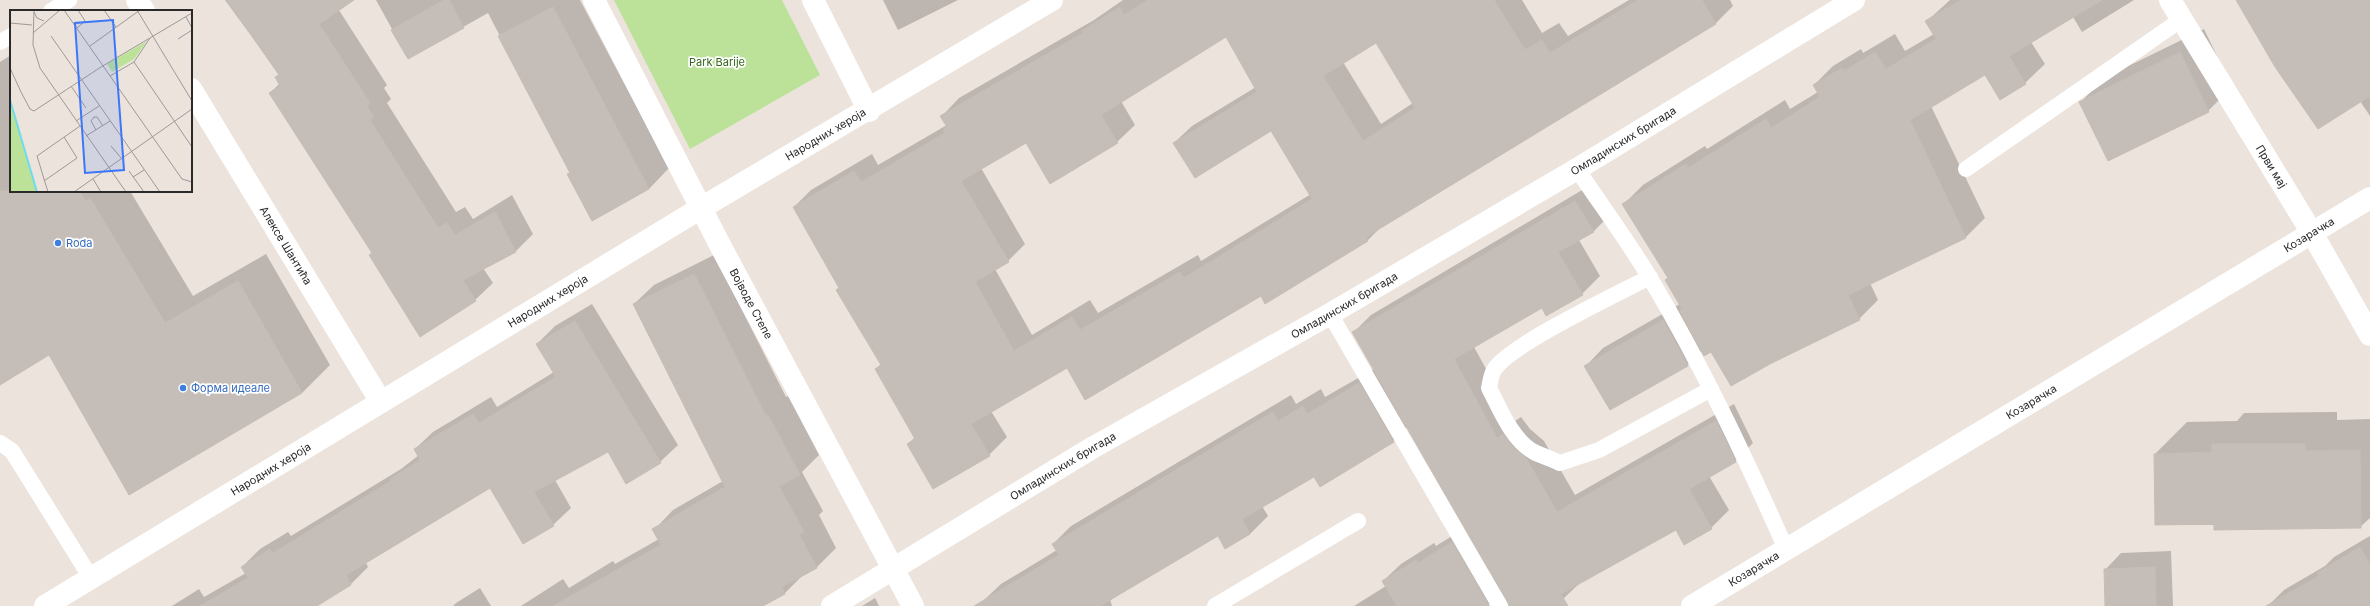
<svg xmlns="http://www.w3.org/2000/svg" width="2370" height="606" viewBox="0 0 2370 606" font-family="Inter,sans-serif">
  <rect width="100%" height="100%" fill="#ece3dc"/>
  <polygon fill="#bbe298" points="614,0 782,0 820,75 690,149"/>
  <g fill="#0003" fill-rule="evenodd">
    <polygon points="225,0 344,0 337,7 387,85 384,88 391,99 387,103 456,212 465,207 473,219 512,195 533,234 516,251 483,268 493,283 475,300 370,255 373,252 270,93 280,83 276,78 279,74"/>
    <polygon points="376,0 580,0 669,168 649,189 593,219 568,174 571,172 488,13 408,58"/>
    <polygon points="883,0 958,0 898,30"/>
    <path d="M1123,0H1522L1542,33L1559,23L1568,36L1629,0H1730L1733,6L1716,23L1381,227L1368,240L1266,302L1261,295L1068,367L991,411L1007,437L989,455L908,444L915,437L876,369L881,364L794,207L811,190L872,154L878,165L947,125L942,116L959,98L1094,20ZM1226,35L1256,87L1192,126L1174,143L1271,129L1311,194L1201,261L1198,255L1098,313L1090,300L1032,335L995,269L1008,261L1025,244L981,168L1027,142H1117L1135,125L1121,101ZM1376,42L1413,103L1381,124L1343,62Z"/>
    <polygon points="1950,0 2134,0 2082,32 2073,17 2031,42 2045,64 2025,83 1985,73 1931,106 1985,218 1966,237 1870,283 1878,300 1859,319 1712,351 1702,350 1687,365 1610,409 1586,366 1603,348 1680,304 1669,278 1624,204 1643,185 1705,146 1707,149 1785,100 1790,109 1818,92 1814,85 1833,66 1861,49 1863,53 1895,34 1905,51 1934,34 1927,21"/>
    <polygon points="2238,0 2358,0 2370,5 2370,116 2360,101"/>
    <polygon points="2204,29 2232,87 2208,111 2081,102 2104,78"/>
    <polygon points="11,55 11,191 130,191 193,296 266,254 330,365 302,393 49,354 0,383 0,62"/>
    <polygon points="1594,183 1611,214 1594,231 1579,240 1600,276 1582,294 1542,307 1474,347 1515,421 1521,417 1530,429 1544,441 1575,495 1734,404 1753,443 1735,461 1709,476 1729,510 1711,528 1677,529 1581,582 1563,599 1552,606 1510,606 1502,592 1487,606 1354,606 1386,586 1383,581 1401,564 1434,543 1436,546 1465,528 1407,427 1393,441 1314,476 1262,506 1268,516 1250,534 1226,548 1218,534 1110,599 1112,606 986,606 983,601 1001,584 1057,550 1053,544 1071,526 1291,395 1296,404 1321,389 1325,397 1374,369 1353,333 1371,315"/>
    <polygon points="714,255 786,397 788,396 819,455 802,472 823,511 819,515 836,548 816,568 804,574 785,593 761,606 521,606 563,579 569,588 613,561 615,564 659,539 654,530 673,510 723,481 634,304 654,285"/>
    <polygon points="592,304 678,445 660,462 608,451 555,480 571,508 553,525 491,487 366,563 368,567 351,584 315,606 172,606 199,589 204,597 246,573 242,567 260,549 288,532 291,536 401,469 419,455 415,449 433,432 491,397 497,407 554,372 537,344 555,326"/>
    <polygon points="2337,412 2337,420 2370,419 2370,518 2360,527 2156,524 2155,454 2187,422 2237,421 2244,413"/>
    <polygon points="2370,536 2370,602 2363,606 2268,606 2284,590 2325,566 2334,557"/>
    <polygon points="2171,551 2173,606 2106,606 2105,570 2121,553"/>
    <polygon points="480,588 491,606 453,606 456,603"/>
    <polygon points="875,598 879,606 862,606"/>
  </g>
  <g fill="#c4bdb8" stroke="#c7beb5" fill-rule="evenodd">
    <polygon points="227,0 354,0 319,24 370,103 367,106 374,117 370,120 438,228 447,223 455,235 495,212 516,252 463,280 476,301 420,337 369,255 372,253 269,93 280,86 275,77 279,75"/>
    <polygon points="444,0 449,0 464,28 408,59 391,30"/>
    <path d="M1148,0H1494L1525,50L1542,40L1550,53L1638,0H1702L1716,24L1366,237L1368,241L1265,304L1261,296L1085,400L1067,368L971,424L990,456L933,489L907,444L915,439L875,369L881,365L836,290L839,288L793,207L854,171L861,182L945,133L943,130L947,127L940,116L1083,33L1082,31L1120,7L1124,15ZM1226,37L1257,92L1173,143L1195,178L1271,131L1312,199L1184,278L1180,272L1080,330L1072,317L1014,351L975,282L1009,262L961,181L1026,143L1050,184L1118,143L1101,115ZM1376,43L1415,108L1363,141L1323,76Z"/>
    <polygon points="1961,0 2102,0 2009,56 2026,84 2000,100 1985,75 1910,120 1966,238 1848,295 1860,320 1770,364 1731,386 1711,352 1704,356 1680,311 1682,309 1665,280 1668,278 1622,204 1686,164 1688,168 1766,119 1771,128 1820,97 1813,85 1842,68 1844,71 1875,52 1886,69 1936,39 1925,21"/>
    <polygon points="2236,0 2370,0 2370,96 2318,129 2275,67"/>
    <polygon points="553,7 649,189 592,221 567,174 570,173 498,36"/>
    <polygon points="2180,52 2209,112 2108,161 2079,102"/>
    <polygon points="0,191 79,191 86,201 90,198 165,323 238,281 302,393 129,495 49,355 0,385"/>
    <polygon points="1575,201 1594,232 1558,252 1583,295 1546,316 1542,308 1454,359 1497,438 1503,434 1513,447 1526,458 1557,512 1716,421 1736,462 1689,489 1712,529 1684,545 1676,530 1561,594 1568,606 1509,606 1352,332"/>
    <polygon points="694,274 766,416 768,415 800,475 779,486 804,532 799,534 817,568 782,587 785,594 763,606 553,606 661,545 652,529 725,487 633,304"/>
    <polygon points="1663,320 1688,366 1610,410 1584,366"/>
    <polygon points="575,321 661,463 626,484 608,452 534,492 554,526 523,544 490,488 346,575 351,585 317,606 200,606 248,578 241,567 270,549 273,553 391,481 390,479 420,460 414,449 473,414 479,423 556,377 536,344"/>
    <polygon points="1359,383 1394,442 1320,487 1314,477 1242,519 1250,534 1225,549 1218,536 1100,606 974,606 1059,555 1052,544 1273,412 1278,421 1303,406 1307,414"/>
    <polygon points="2212,444 2305,444 2305,451 2360,450 2361,528 2214,530 2214,524 2155,525 2154,454 2212,452"/>
    <polygon points="1452,542 1489,606 1397,606 1382,581 1416,560 1418,563"/>
    <polygon points="2360,547 2370,564 2370,606 2266,606 2319,576 2317,573"/>
    <polygon points="2155,567 2156,606 2105,606 2104,569"/>
  </g>
  <g fill="none" stroke-linecap="round" stroke-linejoin="round">
    <g stroke="#fff" stroke-width="16">
      <polyline points="51,11 69,0"/>
      <polyline points="0,42 11,36"/>
      <path d="M1577,169C1601,205 1628,241 1650,278C1702,365 1745,457 1786,549"/>
      <polyline points="1966,169 2182,19"/>
      <path d="M1650,277C1619,293 1509,345 1494,370C1491,375 1490,383 1489,388C1500,409 1512,440 1534,452C1542,456 1552,459 1560,463L1599,450L1711,389"/>
      <polyline points="1330,314 1500,606"/>
      <polyline points="0,443 12,451 91,578"/>
      <polyline points="1215,606 1358,521"/>
    </g>
    <g stroke="#fff" stroke-width="22">
      <polyline points="137,0 144,11"/>
      <path id="s1" d="M594,0L721,247L913,606"/>
      <polyline points="813,0 869,111"/>
      <path id="s2" d="M2170,0L2312,233L2370,335"/>
      <path id="s3" d="M191,89L381,402"/>
      <path id="s4" d="M45,606L701,208L1052,0"/>
      <path id="s5" d="M832,606L1092,448L1330,314L1577,169L1854,0"/>
    </g>
    <path stroke="#fff" stroke-width="22" id="s6" d="M1692,606L2370,198"/>
  </g>
  <g fill="#3f7fe0" stroke="#fff" stroke-width="1.5">
    <circle cx="58" cy="243" r="4"/>
    <circle cx="183" cy="388" r="4"/>
  </g>
  <g text-anchor="middle" stroke-width="3.5" stroke-linejoin="round" paint-order="stroke">
    <g font-size="11" fill="#34661a" stroke="#fff">
      <text x="717" y="66">Park Barije</text>
    </g>
    <g font-size="11" fill="#2a2a2a" stroke="#fff">
      <text dy="4" stroke="none"><textPath href="#s4" startOffset="912">Народних хероја</textPath></text>
      <text dy="4" stroke="none"><textPath href="#s5" startOffset="918">Омладинских бригада</textPath></text>
      <text dy="4" stroke="none"><textPath href="#s2" startOffset="195">Први мај</textPath></text>
      <text dy="4" stroke="none"><textPath href="#s6" startOffset="720">Козарачка</textPath></text>
      <text dy="4" stroke="none"><textPath href="#s3" startOffset="183">Алексе Шантића</textPath></text>
      <text dy="4" stroke="none"><textPath href="#s4" startOffset="588">Народних хероја</textPath></text>
      <text dy="4" stroke="none"><textPath href="#s1" startOffset="342">Војводе Степе</textPath></text>
      <text dy="4" stroke="none"><textPath href="#s5" startOffset="594">Омладинских бригада</textPath></text>
      <text dy="4" stroke="none"><textPath href="#s6" startOffset="396">Козарачка</textPath></text>
      <text dy="4" stroke="none"><textPath href="#s5" startOffset="270">Омладинских бригада</textPath></text>
      <text dy="4" stroke="none"><textPath href="#s4" startOffset="264">Народних хероја</textPath></text>
      <text dy="4" stroke="none"><textPath href="#s6" startOffset="72">Козарачка</textPath></text>
    </g>
    <g font-size="11" fill="#366cbe" stroke="#fff" text-anchor="start">
      <text x="66" y="247">Roda</text>
      <text x="191" y="392">Форма идеале</text>
    </g>
  </g>
  <g transform="translate(10 10)">
    <rect width="182" height="182" fill="#ece3dc"/>
    <path d="M137,31L124,49L102,62L97,54ZM0,90L27,182H0Z" fill="#bbe298"/>
    <path fill="none" stroke="#6fdcee" stroke-width="2" d="M0,90L27,182"/>
    <path fill="none" stroke="#9e9995" stroke-width="1" d="M24,0L23,35L30,58L116,182M54,0L172,169L182,172M94,0L106,17M127,0L182,91M24,2L27,8L34,11M176,7L182,18M0,13L22,15M67,18L75,11L68,0M23,23L50,0M41,26L150,182M168,29L182,20M80,36L130,0M124,52L182,137M0,58L11,82L20,99L24,101L91,57L182,3M100,66L124,52L140,28M61,76L76,98M66,111L89,96M86,120L81,111L84,107H87L93,116M76,126L100,111M101,136L112,149M119,161L134,182M123,167L134,160M83,169L91,182M34,171L67,148L54,127M38,182L27,146L70,116M64,182L182,99"/>
    <path fill="#3c77f9" fill-opacity="0.15" stroke="#3c77f9" stroke-width="2" d="M103,10L114,160L75,163L65,13Z"/>
    <rect width="182" height="182" fill="none" stroke="#2a2a2a" stroke-width="2"/>
  </g>
</svg>
